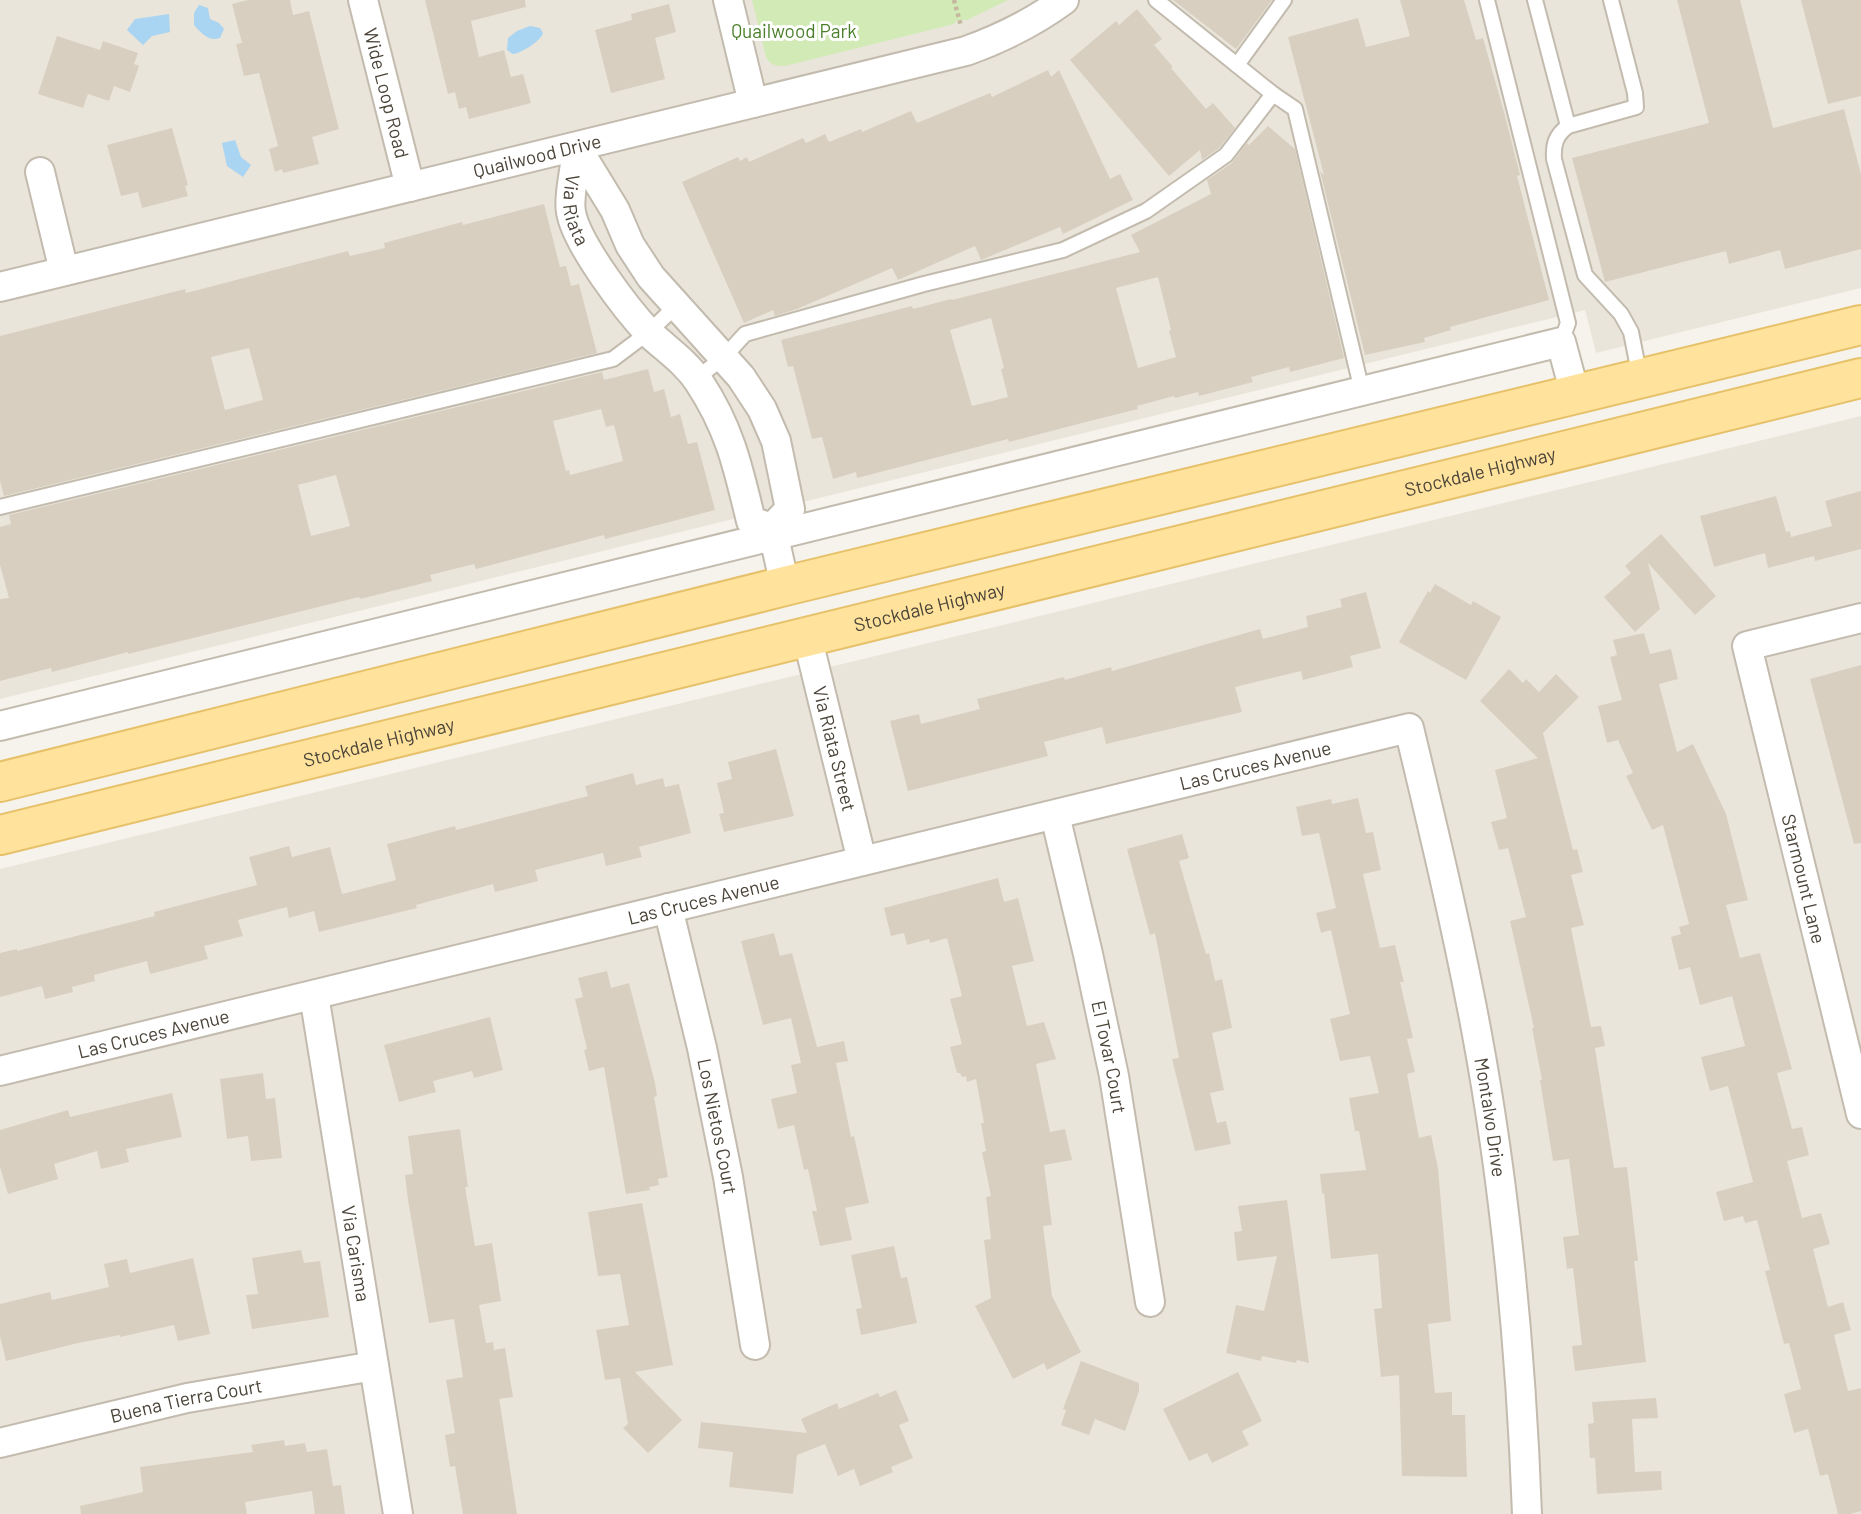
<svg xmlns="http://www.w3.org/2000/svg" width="1861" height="1514" viewBox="0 0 1861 1514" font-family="Barlow,sans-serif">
  <rect width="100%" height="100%" fill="#f6f3ec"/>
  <g fill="#eae5da">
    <polygon points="0,0 1861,0 1861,288 1596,353 1585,310 0,699"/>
    <polygon points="1861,416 1861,1514 0,1514 0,869"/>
  </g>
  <path fill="#d2eab5" d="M752,0H1008L967,20H957L954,24L785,66C776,66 770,65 766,57Z"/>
  <g fill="#a9d4f2">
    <path d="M199,5L208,8L210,19L219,23L224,29L220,38C209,42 201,33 194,25V13Z"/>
    <polygon points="169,14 170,32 152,36 143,45 127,30 135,19"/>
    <path d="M530,26L540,28L543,33C541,41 521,53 513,54L507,50L508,38L517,31Z"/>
    <polygon points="235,140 241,157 251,165 243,177 227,166 222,143"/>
  </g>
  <g fill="#d8cfc1" fill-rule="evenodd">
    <polygon points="248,0 290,0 293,15 309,11 339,129 312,137 319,164 283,173 282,169 275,172 269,149 278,146 259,73 244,76 236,44 242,43 232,4"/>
    <polygon points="425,0 525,0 526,7 471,21 479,57 504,50 511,77 523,74 531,103 469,119 466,107 459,109 455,92 448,94"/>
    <polygon points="1173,0 1272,0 1236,49"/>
    <polygon points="1400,0 1464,0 1476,40 1483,38 1504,112 1520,175 1517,176 1549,300 1450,327 1451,330 1424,338 1425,342 1365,355 1320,171 1324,175 1288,37 1358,18 1366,47 1410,36"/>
    <polygon points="1677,0 1740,0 1773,128 1844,109 1861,174 1861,249 1785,269 1780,250 1729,264 1726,251 1605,282 1572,158 1709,123"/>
    <polygon points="1801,0 1861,0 1861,96 1828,104"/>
    <polygon points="669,4 676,32 655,38 665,79 611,93 595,30 632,20 631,14"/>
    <polygon points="1137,9 1162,39 1154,45 1173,67 1171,68 1206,109 1213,103 1235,128 1219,148 1202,160 1200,150 1169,176 1070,60 1116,21 1119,25"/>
    <polygon points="57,36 100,50 103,41 138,53 134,64 139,66 130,92 114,86 109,101 88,94 83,108 38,94"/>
    <polygon points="1048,70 1051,77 1059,70 1110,179 1120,174 1133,200 1063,234 1060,227 981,260 975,246 898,280 892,268 797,309 775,316 773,310 744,323 682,182 738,157 740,161 747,157 749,162 803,138 806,143 825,134 829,142 861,129 862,132 911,111 917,123 990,93 992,97"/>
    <path d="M1268,126L1295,149L1344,358L1290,372L1289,367L1251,377L1253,382L1199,396L1198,392L1175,398L1174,396L1137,406L1138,409L1082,423L1009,442L1008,439L857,478L856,472L833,479L822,437L812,439L793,366L788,367L781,340L912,306L913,309L951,299L952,300L1140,252L1131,235L1211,194L1207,180L1232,163L1247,143L1249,145ZM1158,277L1171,330L1169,331L1176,357L1138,368L1116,288ZM991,318L1004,368L1001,369L1008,397L972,406L950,330Z"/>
    <polygon points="172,128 188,185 185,186 188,196 142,208 138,192 121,196 107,145"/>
    <path d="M544,204L560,267L566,266L571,286L579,284L597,353L4,496L0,481V336L185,289L186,293L348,251L350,256L385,248L384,243L462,222L463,225ZM249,348L263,400L225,410L211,357Z"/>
    <path d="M648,369L654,392L664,389L671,417L680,414L688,444L697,442L715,510L605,539L604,535L476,569L474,564L430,575L432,581L360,599L359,597L128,654V652L52,672L51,668L0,681V599L9,598L0,565V527L11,524L9,515L602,372L604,380ZM601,409L606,427L614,425L623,461L570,475L569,470L566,471L553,421ZM336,475L350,526L311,536L298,485Z"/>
    <polygon points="1861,491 1861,549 1815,561 1814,556 1768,568 1765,553 1714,567 1700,516 1776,496 1786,532 1790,531 1791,537 1832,526 1825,501"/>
    <polygon points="1661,534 1716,596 1695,615 1648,563 1660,609 1635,632 1604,597 1631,573 1625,566"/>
    <polygon points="1435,584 1471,605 1473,601 1501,617 1466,680 1399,642 1428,591 1430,593"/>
    <polygon points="1366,592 1381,648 1350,656 1353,667 1303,680 1301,671 1235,687 1242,712 1106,744 1102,727 1044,742 1048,756 908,791 890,721 919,714 921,724 980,709 977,699 1064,677 1065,680 1111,667 1112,671 1260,629 1263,639 1308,627 1306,616 1342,607 1340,599"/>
    <polygon points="1644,633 1650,654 1671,649 1678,679 1659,684 1677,752 1693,744 1726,814 1748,900 1726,905 1740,958 1760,953 1792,1069 1777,1073 1792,1129 1802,1127 1809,1155 1787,1161 1802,1218 1821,1213 1830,1244 1813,1249 1828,1307 1843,1302 1851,1330 1834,1335 1848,1391 1861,1388 1861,1511 1850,1514 1838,1514 1828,1474 1820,1476 1808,1429 1794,1433 1784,1394 1801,1389 1789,1343 1784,1344 1765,1271 1770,1270 1757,1220 1745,1223 1743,1216 1724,1221 1716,1192 1753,1182 1728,1086 1710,1091 1701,1057 1745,1046 1732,996 1700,1005 1690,967 1679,970 1671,937 1681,934 1679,927 1689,924 1663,825 1652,830 1626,776 1633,773 1618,740 1607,743 1598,706 1622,700 1610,657 1617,655 1613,640"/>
    <polygon points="1861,665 1861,843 1854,844 1810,679"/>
    <polygon points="1509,669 1523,683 1526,679 1539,692 1556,674 1579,697 1543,733 1573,850 1577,849 1583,872 1571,875 1584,925 1571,928 1591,1027 1601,1026 1605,1046 1595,1048 1614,1168 1627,1167 1638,1261 1634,1261 1646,1362 1575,1371 1572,1346 1582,1345 1573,1268 1567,1269 1563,1237 1579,1235 1569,1159 1553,1161 1540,1080 1542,1080 1532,1028 1534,1028 1510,921 1526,917 1508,848 1499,850 1491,822 1507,818 1495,770 1538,758 1480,701"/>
    <polygon points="776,749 794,816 724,832 719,814 724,813 717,783 732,779 728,762"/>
    <polygon points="633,773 636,785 663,778 665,787 679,784 691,833 639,847 642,857 606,866 603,853 535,870 538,881 495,892 493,884 416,905 417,908 319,932 314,911 289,918 287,907 238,920 243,936 204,946 208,959 150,974 147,961 94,975 95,981 72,987 73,992 45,999 42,986 0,997 0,953 17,949 17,951 155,916 154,912 257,885 249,857 289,846 292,857 330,847 342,894 396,880 387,844 455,826 456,830 588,796 585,786"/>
    <polygon points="1358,798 1366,833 1373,832 1381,870 1363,874 1380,948 1395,945 1404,982 1400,982 1413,1038 1407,1039 1415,1072 1407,1074 1419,1138 1431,1135 1438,1168 1451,1321 1428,1324 1435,1393 1452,1392 1452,1415 1465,1415 1467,1477 1402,1476 1399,1375 1381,1377 1374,1309 1382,1308 1378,1254 1331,1259 1324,1193 1322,1194 1320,1174 1366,1170 1359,1131 1355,1131 1349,1098 1379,1093 1370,1056 1340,1061 1330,1019 1350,1014 1331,930 1321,933 1316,913 1336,908 1319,833 1302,836 1296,807 1331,799 1332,804"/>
    <polygon points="1182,834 1189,858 1179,861 1206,954 1209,953 1215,981 1222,979 1232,1028 1212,1033 1224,1090 1210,1093 1217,1123 1226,1121 1231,1144 1195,1151 1172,1059 1179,1058 1155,933 1150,935 1127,849"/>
    <polygon points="998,878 1004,902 1018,898 1034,961 1012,966 1027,1026 1044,1022 1056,1059 1036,1064 1050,1132 1065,1129 1072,1160 1044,1165 1052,1225 1043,1226 1052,1296 1081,1352 1047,1370 1044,1363 1013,1379 975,1306 991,1298 984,1240 991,1239 986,1197 991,1196 982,1152 986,1151 981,1123 984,1123 976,1079 967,1082 966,1076 962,1077 960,1073 957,1073 950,1047 962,1044 950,999 962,996 947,938 930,943 929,939 907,945 904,933 891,936 884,908"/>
    <polygon points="774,933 780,956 792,953 817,1047 844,1041 848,1061 836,1063 851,1137 854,1136 869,1203 845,1208 852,1240 820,1246 812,1211 817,1211 808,1169 804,1170 794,1125 778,1129 771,1099 797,1093 791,1065 801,1063 791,1018 763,1025 741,941"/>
    <polygon points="607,971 611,988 629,983 655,1083 657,1096 654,1097 668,1177 658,1179 659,1185 649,1187 650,1190 626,1194 604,1067 589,1071 584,1050 587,1049 575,999 583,997 578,978"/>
    <polygon points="490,1017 503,1070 474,1078 472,1071 433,1081 436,1092 399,1102 384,1045"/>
    <polygon points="263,1073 266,1099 275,1098 282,1158 251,1161 248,1136 227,1139 220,1079"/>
    <polygon points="172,1093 182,1137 126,1149 129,1162 101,1169 97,1151 54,1164 58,1179 8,1194 0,1167 0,1130 68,1110 70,1117"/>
    <polygon points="460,1129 468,1187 465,1187 475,1246 492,1243 501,1301 479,1305 486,1343 493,1342 494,1350 505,1348 513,1397 499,1399 500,1404 517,1514 463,1514 455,1466 450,1467 445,1435 455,1433 446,1380 463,1377 454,1319 429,1323 408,1200 405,1175 413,1174 408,1136"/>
    <polygon points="1287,1200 1309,1363 1297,1360 1296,1363 1262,1356 1261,1361 1226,1353 1236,1305 1264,1311 1277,1256 1237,1261 1234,1232 1242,1231 1238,1206"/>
    <polygon points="642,1203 673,1365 635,1372 682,1420 648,1453 623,1428 628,1424 620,1378 605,1380 596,1330 629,1325 620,1274 598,1276 588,1212"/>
    <polygon points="894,1246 901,1278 907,1277 917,1323 861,1335 856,1309 862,1308 851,1255"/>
    <polygon points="301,1250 304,1263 320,1261 329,1317 252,1329 246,1295 258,1294 252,1258"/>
    <polygon points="193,1258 210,1334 178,1341 174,1325 120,1337 120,1335 78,1343 6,1361 0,1336 0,1304 50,1292 52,1300 109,1287 104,1264 127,1259 130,1273"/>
    <polygon points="1081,1361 1139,1383 1139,1391 1125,1431 1095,1419 1089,1435 1061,1425 1066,1410 1063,1409"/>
    <polygon points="1238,1372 1262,1421 1242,1431 1249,1445 1212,1463 1207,1453 1189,1461 1163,1409"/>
    <polygon points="896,1390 909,1421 899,1425 913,1458 891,1467 893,1472 860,1486 854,1469 838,1476 825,1444 797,1455 793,1494 729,1487 733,1452 698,1448 701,1422 807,1433 801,1419 837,1403 839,1409 878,1393 880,1397"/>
    <polygon points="1656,1398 1658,1418 1632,1419 1635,1472 1661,1471 1662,1490 1597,1494 1595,1458 1590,1458 1588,1424 1594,1423 1592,1402"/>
    <polygon points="284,1440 285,1446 305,1443 307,1452 327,1449 333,1486 341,1485 345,1514 315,1514 312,1491 245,1502 247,1514 81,1514 80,1506 143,1492 140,1467 253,1452 251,1445"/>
  </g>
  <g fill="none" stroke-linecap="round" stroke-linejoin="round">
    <g stroke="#c2bbae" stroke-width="18">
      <g id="lane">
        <polyline points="1156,0 1273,94 1295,109 1362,391"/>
        <polyline points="1487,0 1568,323 1561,342"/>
        <polyline points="1535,0 1568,126"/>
        <path d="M1611,0L1635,93L1636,107L1568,126C1556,135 1553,144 1554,159L1585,275L1621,314L1631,332L1640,378"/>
        <polyline points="1237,65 1284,0"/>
        <polyline points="697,378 724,357 745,334 924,284 1063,250 1146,211 1226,155 1273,94"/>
        <polyline points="0,507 613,359 649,332 677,305"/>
      </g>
    </g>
    <g stroke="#c2bbae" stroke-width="32">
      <g id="street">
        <path id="s1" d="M363,0L410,187"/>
        <polyline points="728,0 753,103"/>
        <polyline points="577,148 615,210 630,245 651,277 741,377 762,409 776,441 790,509 772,528"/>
        <path id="s2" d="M577,148C576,164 568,198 571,212C576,243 627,310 649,333C666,349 686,362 699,382C730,429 738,467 751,521L772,528"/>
        <polyline points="40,172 64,271"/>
        <path id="s3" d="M0,287L966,51C1002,38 1033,23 1064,0"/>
        <polyline points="772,528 785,586"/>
        <path id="s4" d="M1861,618L1747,646L1861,1114"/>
        <path id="s5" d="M807,636L862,861"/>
        <polyline points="0,726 1561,342 1575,394"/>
        <path id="s6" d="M1055,815L1088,954L1114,1076L1150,1302"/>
        <path id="s7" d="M668,908L702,1048L728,1177L755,1345"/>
        <path id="s8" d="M314,995L398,1514"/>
        <path id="s9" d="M0,1071L1409,728C1433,828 1457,928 1476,1029C1506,1189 1521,1352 1527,1514"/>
        <path id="s10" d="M0,1443L187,1398L374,1366"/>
      </g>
    </g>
    <g stroke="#e6c16a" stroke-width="42">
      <g id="primary">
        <polyline points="0,782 785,586 1861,325"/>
        <path id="s11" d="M0,835L1861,378"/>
      </g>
    </g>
    <polyline stroke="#c4b79f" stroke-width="4.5" stroke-dasharray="3.5 3.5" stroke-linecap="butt" points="954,0 961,26"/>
    <use href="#lane" stroke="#fff" stroke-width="14"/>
    <use href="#street" stroke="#fff" stroke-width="28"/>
    <use href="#primary" stroke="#ffe39c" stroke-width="38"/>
  </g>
  <g text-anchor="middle" stroke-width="6" stroke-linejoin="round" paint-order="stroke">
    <g font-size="19" fill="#4a7f2a" stroke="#fff">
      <text x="794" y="38">Quailwood Park</text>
    </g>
    <g font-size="19" fill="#4b4439" stroke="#fff">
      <text dy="7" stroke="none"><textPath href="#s1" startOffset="96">Wide Loop Road</textPath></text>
      <text dy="7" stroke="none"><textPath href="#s3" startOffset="553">Quailwood Drive</textPath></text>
      <text dy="7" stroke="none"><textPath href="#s2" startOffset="63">Via Riata</textPath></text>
      <text dy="7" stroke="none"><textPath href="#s11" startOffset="1524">Stockdale Highway</textPath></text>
      <text dy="7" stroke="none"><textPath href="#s11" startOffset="957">Stockdale Highway</textPath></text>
      <text dy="7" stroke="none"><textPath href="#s11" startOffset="390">Stockdale Highway</textPath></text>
      <text dy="7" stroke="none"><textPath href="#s5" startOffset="116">Via Riata Street</textPath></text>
      <text dy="7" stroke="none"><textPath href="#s9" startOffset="1292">Las Cruces Avenue</textPath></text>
      <text dy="7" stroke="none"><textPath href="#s4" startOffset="357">Starmount Lane</textPath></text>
      <text dy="7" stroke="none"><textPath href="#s9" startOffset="724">Las Cruces Avenue</textPath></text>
      <text dy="7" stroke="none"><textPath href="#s9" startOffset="158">Las Cruces Avenue</textPath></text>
      <text dy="7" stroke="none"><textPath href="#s6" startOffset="248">El Tovar Court</textPath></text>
      <text dy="7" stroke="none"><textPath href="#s9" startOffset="1848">Montalvo Drive</textPath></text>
      <text dy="7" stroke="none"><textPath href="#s7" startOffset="224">Los Nietos Court</textPath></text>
      <text dy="7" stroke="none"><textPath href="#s8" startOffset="262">Via Carisma</textPath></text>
      <text dy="7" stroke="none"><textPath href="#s10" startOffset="191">Buena Tierra Court</textPath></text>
    </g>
  </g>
</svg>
